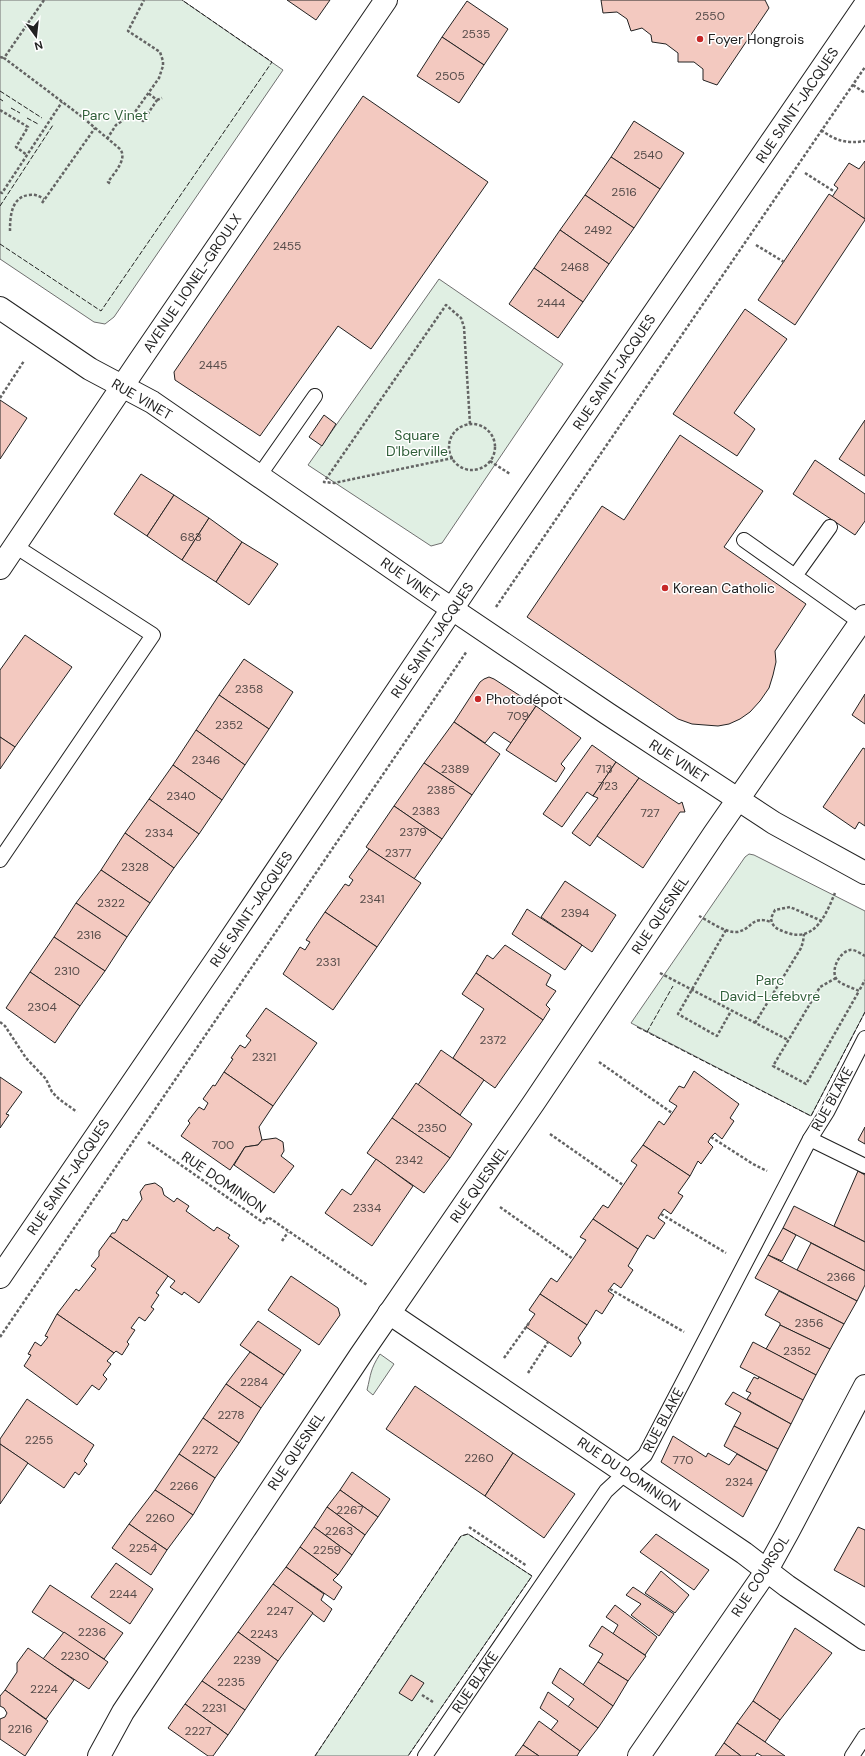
<svg xmlns="http://www.w3.org/2000/svg" width="865" height="1756" viewBox="0 0 865 1756" font-family="'DM Sans',sans-serif">
  <rect width="100%" height="100%" fill="#fff"/>
  <g fill="#e0efe3" stroke="#6f6f6f">
    <polygon points="0,0 182,0 283,70 114,317 105,324 94,322 0,259"/>
    <polygon points="439,279 563,364 442,543 431,546 308,465"/>
    <polygon points="749,854 754,855 865,911 865,1012 811,1116 631,1023 745,857"/>
    <path d="M380,1354L394,1364L373,1395L367,1390C371,1374 370,1370 380,1354Z"/>
    <polygon points="468,1534 532,1576 408,1756 315,1756 461,1536"/>
  </g>
  <g fill="#f3c9c0" stroke="#222">
    <polygon points="287,0 330,0 316,20"/>
    <polygon points="601,0 765,0 769,8 717,85 703,80 703,69 694,62 678,62 678,53 666,44 652,42 651,35 642,28 631,31 627,19 617,12 603,13"/>
    <polygon points="467,1 508,29 484,65 442,37"/>
    <polygon points="442,37 484,65 459,103 417,76"/>
    <polygon points="363,96 488,182 371,349 338,326 260,436 175,380 174,372"/>
    <polygon points="634,121 684,153 660,189 611,157"/>
    <polygon points="611,157 660,189 634,228 585,195"/>
    <polygon points="865,161 865,219 832,197 838,188 834,185 849,163 859,169"/>
    <polygon points="829,194 865,219 865,220 795,325 758,300"/>
    <polygon points="585,195 634,228 609,264 560,230"/>
    <polygon points="560,230 609,264 583,302 534,268"/>
    <polygon points="534,268 583,302 558,338 509,304"/>
    <polygon points="745,309 787,339 734,413 755,429 737,456 673,414"/>
    <polygon points="0,400 27,418 0,459"/>
    <polygon points="324,415 336,424 322,446 309,437"/>
    <polygon points="865,420 865,476 839,459"/>
    <polygon points="680,435 763,491 724,547 806,604 775,651 776,662 773,675 769,688 760,701 750,712 740,719 729,724 718,726 692,724 678,719 527,617 602,506 624,520"/>
    <polygon points="815,460 865,494 865,521 855,535 793,494"/>
    <polygon points="141,474 174,495 147,536 114,514"/>
    <polygon points="174,495 209,518 182,560 147,536"/>
    <polygon points="209,518 242,542 216,582 182,560"/>
    <polygon points="242,542 278,564 249,605 216,582"/>
    <polygon points="25,635 72,667 15,747 0,737 0,670"/>
    <polygon points="244,659 293,692 269,729 219,695"/>
    <polygon points="489,677 494,679 536,706 511,743 494,732 485,743 454,722 480,682 484,679"/>
    <polygon points="865,694 865,724 852,715"/>
    <polygon points="219,695 269,729 245,765 196,730"/>
    <polygon points="536,706 581,738 561,764 565,768 556,782 506,750"/>
    <polygon points="454,722 500,754 472,795 424,763"/>
    <polygon points="196,730 245,765 222,800 173,765"/>
    <polygon points="0,737 15,747 0,769"/>
    <polygon points="592,745 616,762 593,796 587,792 562,827 543,814"/>
    <polygon points="863,748 865,749 865,826 859,822 855,829 823,807"/>
    <polygon points="616,762 639,778 590,846 572,833 598,798 593,796"/>
    <polygon points="424,763 472,795 442,839 394,806"/>
    <polygon points="173,765 222,800 199,834 149,799"/>
    <polygon points="639,778 679,804 682,802 685,812 680,812 643,868 597,836"/>
    <polygon points="149,799 199,834 174,868 125,833"/>
    <polygon points="394,806 442,839 414,879 366,847"/>
    <polygon points="125,833 174,868 150,903 101,870"/>
    <polygon points="369,849 421,883 377,947 325,912 345,884 349,886 353,880 349,877"/>
    <polygon points="101,870 150,903 127,937 76,903"/>
    <polygon points="565,881 616,915 592,952 541,917"/>
    <polygon points="76,903 127,937 105,971 54,937"/>
    <polygon points="527,909 582,945 565,970 512,934"/>
    <polygon points="325,912 377,947 333,1010 283,974 300,947 305,950 310,942 306,940"/>
    <polygon points="54,937 105,971 80,1006 30,972"/>
    <polygon points="505,945 551,975 546,985 556,991 546,1005 550,1009 543,1020 476,973 487,955 493,959"/>
    <polygon points="30,972 80,1006 55,1043 6,1008"/>
    <polygon points="476,973 543,1020 495,1088 453,1058 484,1009 462,994"/>
    <polygon points="266,1008 317,1043 273,1106 224,1072 233,1059 231,1058 240,1045 245,1048 251,1040 246,1036"/>
    <polygon points="441,1050 484,1080 460,1115 418,1085"/>
    <polygon points="694,1071 739,1104 730,1118 734,1121 722,1139 715,1133 711,1137 708,1142 713,1147 701,1164 698,1161 690,1176 643,1145 659,1121 664,1125 677,1106 669,1101 679,1086 684,1088"/>
    <polygon points="224,1072 273,1106 259,1127 262,1140 258,1145 245,1147 230,1170 181,1136 190,1123 188,1121 199,1107 204,1110 208,1103 203,1099 213,1085 215,1086"/>
    <polygon points="0,1077 22,1092 6,1114 9,1115 0,1128"/>
    <polygon points="416,1083 472,1124 450,1158 392,1118"/>
    <polygon points="392,1118 450,1158 424,1193 367,1153"/>
    <polygon points="865,1127 865,1144 858,1140"/>
    <polygon points="276,1138 283,1142 284,1151 281,1156 294,1166 274,1193 234,1165 245,1147 258,1145 262,1140"/>
    <polygon points="643,1145 690,1176 678,1193 683,1196 671,1214 664,1209 658,1218 665,1223 654,1239 647,1235 638,1249 593,1219 603,1205 608,1208 637,1165 631,1161"/>
    <polygon points="376,1159 413,1186 372,1246 325,1213 342,1189 351,1195"/>
    <polygon points="858,1171 865,1175 865,1242 834,1226"/>
    <polygon points="155,1183 162,1188 164,1195 174,1202 177,1198 189,1206 186,1211 214,1231 217,1227 230,1235 228,1238 239,1246 199,1303 184,1292 182,1295 170,1287 175,1281 110,1236 112,1233 115,1233 123,1219 127,1221 142,1199 140,1192 145,1185"/>
    <polygon points="794,1206 865,1242 865,1271 783,1228"/>
    <polygon points="593,1219 638,1249 628,1266 633,1270 621,1288 614,1283 608,1291 614,1295 602,1314 596,1310 587,1325 540,1294 551,1278 557,1282 573,1259 586,1240 580,1237"/>
    <polygon points="783,1228 796,1235 782,1261 768,1255"/>
    <polygon points="110,1236 168,1276 156,1293 159,1295 151,1307 154,1309 145,1321 139,1317 131,1328 135,1330 127,1342 129,1344 122,1355 116,1351 114,1353 57,1314 76,1289 79,1291 96,1269 91,1266 99,1256 99,1251"/>
    <polygon points="811,1243 865,1271 865,1285 857,1301 797,1270"/>
    <polygon points="768,1255 857,1301 844,1324 755,1278"/>
    <polygon points="291,1276 338,1308 340,1315 319,1345 268,1310"/>
    <polygon points="779,1291 844,1324 830,1349 780,1325 780,1323 765,1315"/>
    <polygon points="540,1294 587,1325 578,1338 581,1343 571,1357 526,1327 535,1314 529,1310"/>
    <polygon points="57,1314 114,1353 107,1361 111,1364 103,1375 107,1379 99,1390 92,1385 77,1405 24,1366 31,1355 28,1354 35,1342 41,1346 48,1337 45,1336"/>
    <polygon points="258,1321 301,1350 284,1375 240,1345"/>
    <polygon points="780,1325 830,1349 816,1375 766,1349"/>
    <polygon points="753,1342 816,1375 803,1400 740,1367"/>
    <polygon points="250,1352 284,1375 261,1408 226,1384"/>
    <polygon points="754,1377 758,1379 759,1377 803,1400 791,1424 747,1399 751,1393 746,1391"/>
    <polygon points="226,1384 261,1408 239,1443 203,1418"/>
    <polygon points="415,1386 513,1453 485,1496 386,1429"/>
    <polygon points="733,1392 791,1424 778,1449 734,1426 741,1413 725,1404"/>
    <polygon points="27,1399 94,1445 84,1461 87,1464 79,1475 75,1472 64,1488 0,1444 0,1439"/>
    <polygon points="203,1418 239,1443 215,1478 179,1454"/>
    <polygon points="734,1426 778,1449 767,1471 724,1446"/>
    <polygon points="673,1436 706,1457 708,1453 729,1465 737,1454 767,1471 743,1517 661,1462"/>
    <polygon points="0,1444 28,1463 0,1504"/>
    <polygon points="513,1453 575,1494 544,1538 485,1496"/>
    <polygon points="179,1454 215,1478 193,1515 155,1490"/>
    <polygon points="352,1472 390,1499 378,1517 340,1490"/>
    <polygon points="155,1490 193,1515 167,1550 129,1524"/>
    <polygon points="340,1490 378,1517 365,1535 327,1507"/>
    <polygon points="327,1507 365,1535 352,1555 314,1527"/>
    <polygon points="129,1524 167,1550 151,1575 112,1548"/>
    <polygon points="314,1527 352,1555 338,1575 300,1547"/>
    <polygon points="858,1527 865,1530 865,1587 834,1570"/>
    <polygon points="656,1534 709,1570 694,1590 640,1552"/>
    <polygon points="300,1547 338,1575 333,1580 342,1587 334,1600 286,1567"/>
    <polygon points="116,1563 153,1589 130,1624 91,1597"/>
    <polygon points="286,1567 324,1594 321,1600 332,1609 324,1622 273,1584"/>
    <polygon points="661,1571 689,1595 675,1613 645,1593"/>
    <polygon points="273,1584 313,1613 278,1661 238,1632"/>
    <polygon points="50,1585 123,1633 104,1659 32,1612"/>
    <polygon points="633,1587 674,1614 659,1636 631,1615 641,1604 626,1595"/>
    <polygon points="615,1605 657,1637 645,1655 613,1634 618,1625 606,1617"/>
    <polygon points="602,1626 646,1656 628,1681 598,1662 603,1654 589,1646"/>
    <polygon points="795,1628 832,1653 780,1720 753,1701"/>
    <polygon points="64,1632 108,1662 89,1689 43,1659"/>
    <polygon points="238,1632 278,1661 245,1710 202,1681"/>
    <polygon points="28,1648 74,1680 46,1719 5,1690 17,1672 17,1663"/>
    <polygon points="598,1662 628,1681 613,1706 583,1685"/>
    <polygon points="560,1668 613,1706 598,1728 568,1707 574,1699 552,1683"/>
    <polygon points="411,1675 424,1683 412,1701 399,1693"/>
    <polygon points="202,1681 245,1710 228,1735 185,1704"/>
    <polygon points="5,1690 48,1721 25,1756 0,1739 0,1719 5,1717 7,1713 4,1708 0,1706 0,1696"/>
    <polygon points="548,1692 598,1728 580,1751 551,1730 558,1721 540,1708"/>
    <polygon points="753,1701 780,1720 765,1742 737,1723"/>
    <polygon points="185,1704 228,1735 213,1756 208,1756 168,1728"/>
    <polygon points="539,1721 580,1751 577,1756 539,1756 523,1745"/>
    <polygon points="737,1723 765,1742 785,1756 762,1756 757,1753 755,1756 741,1756 724,1743"/>
    <polygon points="724,1743 741,1756 715,1756"/>
    <polygon points="523,1745 539,1756 515,1756"/>
  </g>
  <g fill="none" stroke-linecap="round" stroke-linejoin="round">
    <g stroke="#222" stroke-width="16">
      <g id="service">
        <polyline points="259,476 315,396"/>
        <polyline points="830,527 795,576 860,622"/>
        <polyline points="744,540 795,576"/>
        <polyline points="0,860 153,635 15,546"/>
        <polyline points="810,1139 827,1112 865,1038"/>
        <polyline points="425,1756 606,1491 645,1455 810,1139 865,1166"/>
        <polyline points="852,1756 865,1736"/>
      </g>
    </g>
    <g stroke="#222" stroke-width="24">
      <g id="minor">
        <polyline points="0,308 90,369 152,402 427,592 608,714 774,823 865,873"/>
        <polyline points="0,568 138,363 386,0"/>
        <polyline points="389,1313 744,1553 787,1586 865,1639"/>
        <polyline points="99,1756 123,1712 360,1356 535,1101 714,834 865,616"/>
        <polyline points="639,1756 767,1570 788,1532 865,1386"/>
      </g>
    </g>
    <g stroke="#222" stroke-width="24">
      <polyline id="secondary" points="0,1277 221,953 487,557 865,5"/>
    </g>
    <g stroke="#646464" stroke-width="2.5" stroke-dasharray="3 2" stroke-linecap="butt">
      <path d="M44,0L4,58L81,116L120,149C128,159 114,173 108,182L111,184"/>
      <polyline points="0,57 4,58"/>
      <polyline points="853,85 865,93"/>
      <polyline points="157,100 162,98"/>
      <polyline points="0,110 28,127 16,147 27,155"/>
      <polyline points="133,114 143,121 157,100 148,93"/>
      <path d="M821,130C836,141 847,144 865,141"/>
      <polyline points="107,139 116,125 135,112 159,78 163,66 163,61 160,52 128,31 144,0"/>
      <polyline points="805,173 835,192"/>
      <polyline points="0,192 2,193 62,102"/>
      <polyline points="42,203 95,128"/>
      <path d="M10,231C10,217 11,197 29,195C35,194 39,196 44,199"/>
      <polyline points="756,245 784,262"/>
      <polyline points="0,398 24,361"/>
      <circle cx="472" cy="447" r="23"/>
      <polyline points="453,458 334,483 324,482 446,305 461,318 464,327 470,424"/>
      <polyline points="490,461 510,474"/>
      <polyline points="496,607 865,67"/>
      <path d="M699,916C709,921 725,933 737,932C753,929 751,915 771,922"/>
      <path d="M822,921L790,907L775,910L771,918C772,927 777,929 785,932C815,944 826,914 835,893"/>
      <polyline points="726,930 678,1014 717,1036 731,1011"/>
      <path d="M865,956C861,954 855,949 850,950C839,952 829,972 838,981C843,985 853,988 859,991L865,980"/>
      <polyline points="660,973 788,1040"/>
      <polyline points="836,978 820,987 773,1066 806,1084 859,991"/>
      <polyline points="0,1022 5,1026 26,1058 46,1079 52,1092 59,1099 77,1112"/>
      <polyline points="755,1023 801,948 803,942 804,934"/>
      <polyline points="599,1062 672,1113"/>
      <polyline points="550,1134 623,1185"/>
      <polyline points="711,1137 753,1164 767,1171"/>
      <polyline points="148,1142 264,1223 268,1217 367,1285"/>
      <polyline points="500,1207 573,1259"/>
      <polyline points="661,1214 726,1253"/>
      <polyline points="282,1241 288,1232"/>
      <polyline points="610,1289 684,1332"/>
      <polyline points="0,1337 467,651"/>
      <polyline points="504,1358 529,1323"/>
      <polyline points="528,1373 548,1342"/>
      <polyline points="469,1527 527,1566"/>
      <polyline points="422,1695 433,1702"/>
    </g>
    <use href="#service" stroke="#fff" stroke-width="14"/>
    <use href="#minor" stroke="#fff" stroke-width="22"/>
    <use href="#secondary" stroke="#fff" stroke-width="22"/>
    <g stroke="#222" stroke-width="1" stroke-dasharray="5 2" stroke-linecap="butt">
      <polyline points="0,91 42,118"/>
      <polyline points="0,99 3,101"/>
      <polyline points="11,108 20,113"/>
      <polyline points="27,118 38,124"/>
      <polyline points="0,206 53,125"/>
      <polyline points="0,244 101,311 272,62 182,0"/>
      <polyline points="637,1027 811,1116 865,1012"/>
      <polyline points="647,1032 673,986"/>
      <polyline points="315,1756 461,1536 468,1534 532,1576 408,1756"/>
    </g>
  </g>
  <g fill="#c62828" stroke="#fff" stroke-width="1.5">
    <circle cx="700" cy="39" r="4"/>
    <circle cx="665" cy="588" r="4"/>
    <circle cx="478" cy="699" r="4"/>
  </g>
  <g text-anchor="middle" stroke-width="3" stroke-linejoin="round" paint-order="stroke">
    <g font-size="12" fill="#564c4a">
      <text x="710" y="20">2550</text>
      <text x="476" y="38">2535</text>
      <text x="450" y="80">2505</text>
      <text x="648" y="159">2540</text>
      <text x="624" y="196">2516</text>
      <text x="598" y="234">2492</text>
      <text x="287" y="250">2455</text>
      <text x="575" y="271">2468</text>
      <text x="551" y="307">2444</text>
      <text x="213" y="369">2445</text>
      <text x="191" y="541">683</text>
      <text x="249" y="693">2358</text>
      <text x="518" y="720">709</text>
      <text x="229" y="729">2352</text>
      <text x="206" y="764">2346</text>
      <text x="455" y="773">2389</text>
      <text x="604" y="773">713</text>
      <text x="608" y="790">723</text>
      <text x="441" y="794">2385</text>
      <text x="181" y="800">2340</text>
      <text x="426" y="815">2383</text>
      <text x="650" y="817">727</text>
      <text x="413" y="836">2379</text>
      <text x="159" y="837">2334</text>
      <text x="398" y="857">2377</text>
      <text x="135" y="871">2328</text>
      <text x="372" y="903">2341</text>
      <text x="111" y="907">2322</text>
      <text x="575" y="917">2394</text>
      <text x="89" y="939">2316</text>
      <text x="328" y="966">2331</text>
      <text x="67" y="975">2310</text>
      <text x="42" y="1011">2304</text>
      <text x="493" y="1044">2372</text>
      <text x="264" y="1061">2321</text>
      <text x="432" y="1132">2350</text>
      <text x="223" y="1149">700</text>
      <text x="409" y="1164">2342</text>
      <text x="367" y="1212">2334</text>
      <text x="841" y="1281">2366</text>
      <text x="809" y="1327">2356</text>
      <text x="797" y="1355">2352</text>
      <text x="254" y="1386">2284</text>
      <text x="231" y="1419">2278</text>
      <text x="39" y="1444">2255</text>
      <text x="205" y="1454">2272</text>
      <text x="479" y="1462">2260</text>
      <text x="683" y="1464">770</text>
      <text x="739" y="1486">2324</text>
      <text x="184" y="1490">2266</text>
      <text x="350" y="1514">2267</text>
      <text x="160" y="1522">2260</text>
      <text x="339" y="1535">2263</text>
      <text x="143" y="1552">2254</text>
      <text x="327" y="1554">2259</text>
      <text x="123" y="1598">2244</text>
      <text x="280" y="1615">2247</text>
      <text x="92" y="1636">2236</text>
      <text x="264" y="1638">2243</text>
      <text x="75" y="1660">2230</text>
      <text x="247" y="1664">2239</text>
      <text x="231" y="1686">2235</text>
      <text x="44" y="1693">2224</text>
      <text x="214" y="1712">2231</text>
      <text x="20" y="1733">2216</text>
      <text x="198" y="1735">2227</text>
    </g>
    <g font-size="14" fill="#222" stroke="#fff" text-anchor="start">
      <text x="708" y="44">Foyer Hongrois</text>
      <text x="673" y="593">Korean Catholic</text>
      <text x="486" y="704">Photodépot</text>
    </g>
    <g font-size="14" fill="#222" stroke="#fff">
      <text transform="translate(797 105) rotate(-56)" y="5">RUE SAINT-JACQUES</text>
      <text transform="translate(192 283) rotate(-56)" y="5">AVENUE LIONEL-GROULX</text>
      <text transform="translate(614 372) rotate(-56)" y="5">RUE SAINT-JACQUES</text>
      <text transform="translate(142 399) rotate(30)" y="5">RUE VINET</text>
      <text transform="translate(410 580) rotate(35)" y="5">RUE VINET</text>
      <text transform="translate(432 640) rotate(-56)" y="5">RUE SAINT-JACQUES</text>
      <text transform="translate(679 761) rotate(33)" y="5">RUE VINET</text>
      <text transform="translate(251 909) rotate(-56)" y="5">RUE SAINT-JACQUES</text>
      <text transform="translate(660 915) rotate(-56)" y="5">RUE QUESNEL</text>
      <text transform="translate(832 1099) rotate(-61)" y="5">RUE BLAKE</text>
      <text transform="translate(68 1177) rotate(-56)" y="5">RUE SAINT-JACQUES</text>
      <text transform="translate(224 1182) rotate(34)" y="5">RUE DOMINION</text>
      <text transform="translate(479 1184) rotate(-55)" y="5">RUE QUESNEL</text>
      <text transform="translate(663 1420) rotate(-62)" y="5">RUE BLAKE</text>
      <text transform="translate(296 1451) rotate(-56)" y="5">RUE QUESNEL</text>
      <text transform="translate(629 1474) rotate(34)" y="5">RUE DU DOMINION</text>
      <text transform="translate(760 1576) rotate(-57)" y="5">RUE COURSOL</text>
      <text transform="translate(475 1682) rotate(-56)" y="5">RUE BLAKE</text>
    </g>
    <g font-size="14" fill="#2f5e38" stroke="#fff">
      <text x="115" y="120">Parc Vinet</text>
      <text x="417" y="440">Square<tspan x="417" dy="16">D'Iberville</tspan></text>
      <text x="770" y="985">Parc<tspan x="770" dy="16">David-Lefebvre</tspan></text>
    </g>
  </g>
  <g transform="translate(36 36) rotate(165)" stroke="#ffffff" stroke-width="3" paint-order="stroke">
  <path d="M0-3L7 15L0 10L-7 15Z" fill="#222222"/>
  <text y="-6" font-size="11" font-weight="bold" text-anchor="middle" fill="#222222">N</text>
  </g>
</svg>
